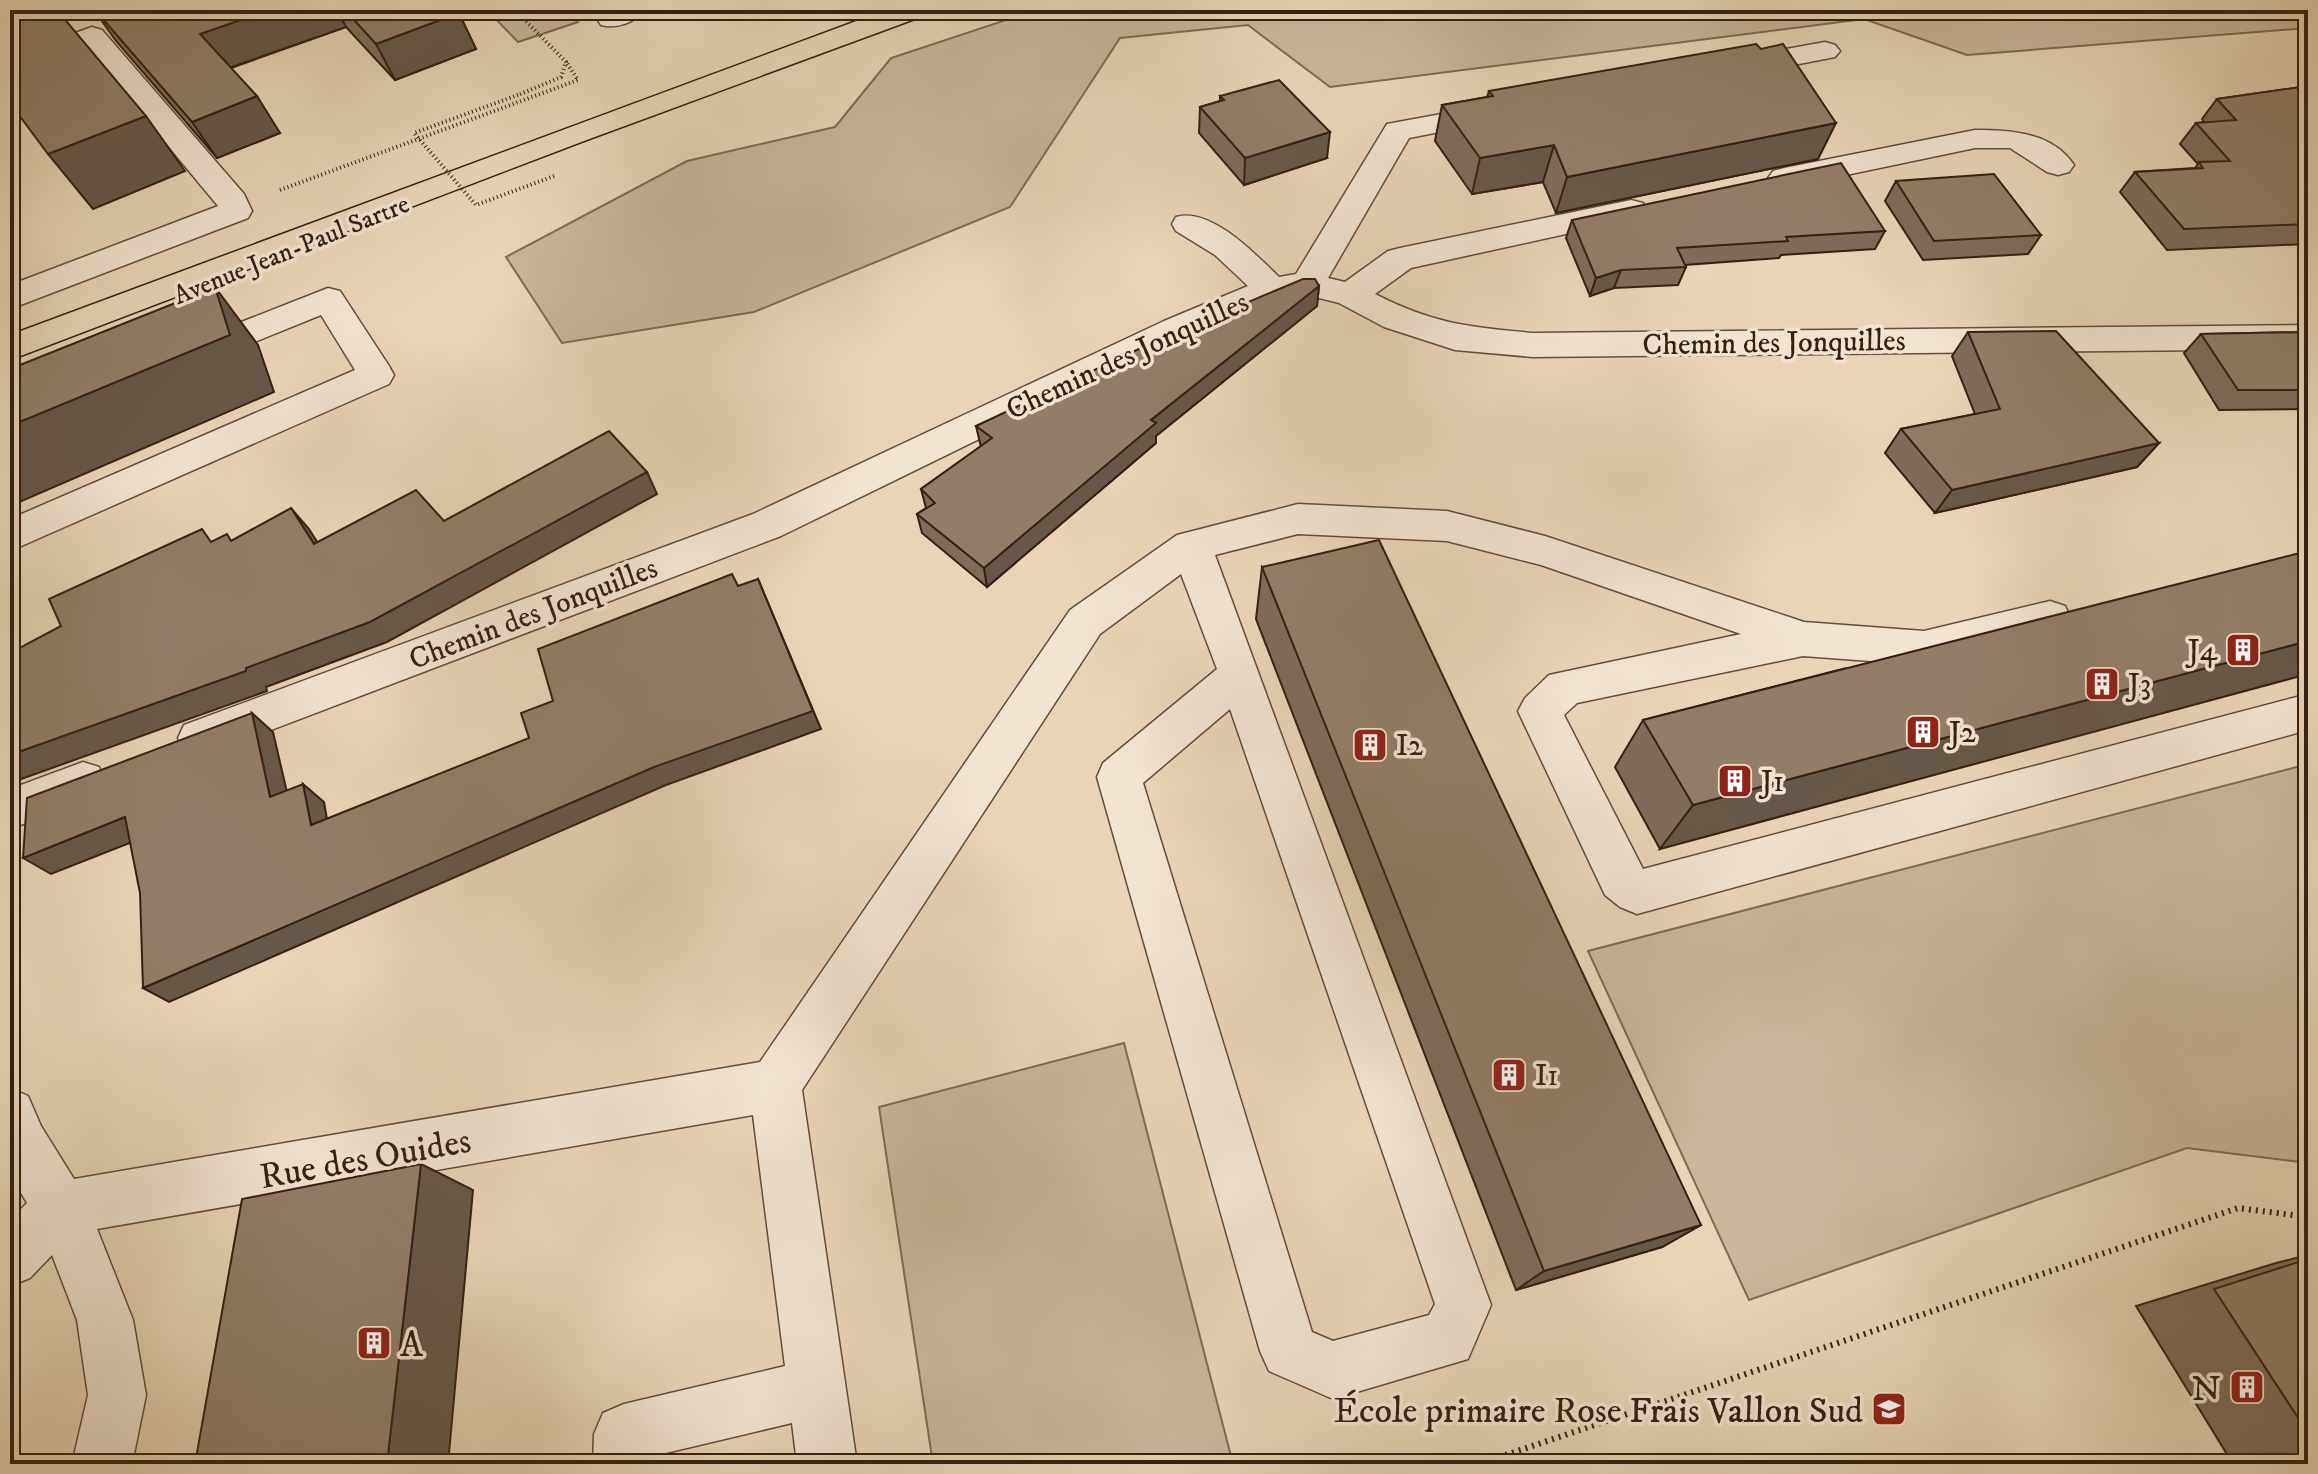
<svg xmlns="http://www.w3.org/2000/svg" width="2318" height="1474" viewBox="0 0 2318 1474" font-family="'IM FELL DW Pica',serif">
  <rect width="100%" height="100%" fill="#e9d5b6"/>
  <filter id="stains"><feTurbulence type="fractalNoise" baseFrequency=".0025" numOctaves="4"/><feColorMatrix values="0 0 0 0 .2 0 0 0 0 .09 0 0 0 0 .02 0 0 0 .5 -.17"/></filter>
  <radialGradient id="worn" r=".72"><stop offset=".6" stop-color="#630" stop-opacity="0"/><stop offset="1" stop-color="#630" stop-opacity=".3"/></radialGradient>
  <g fill="#cab69a" stroke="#7f6b56" stroke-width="2">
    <polygon points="487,10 564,10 578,22 518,42"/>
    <polygon points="1036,10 2308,10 2308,28 1967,55 1864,19 1330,87 1248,25 1120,38 1010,207 754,312 562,343 506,257 687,161 835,127 891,58"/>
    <polygon points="2308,764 2308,1163 2187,1148 1749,1300 1588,951"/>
    <polygon points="1124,1043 1233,1464 933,1464 879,1107"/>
  </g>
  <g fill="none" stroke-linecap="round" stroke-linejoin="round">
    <g stroke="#614d3b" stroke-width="3">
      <g id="minor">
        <path d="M607,10H644C635,23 616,29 601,25L597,19Z"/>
        <polygon points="92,27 102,30 244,194 252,211 248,218 10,309 10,285 218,206 87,48 10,75 10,56"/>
        <polygon points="1825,42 1835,45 1840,51 1835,57 1732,77 1722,74 1717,68 1722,62 1732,59"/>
        <path d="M1496,104L1507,107L1511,113L1507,119L1409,138L1328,278L1345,282L1388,251L1400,248L1631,200L1643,203L1647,210L1643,217L1411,268L1375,294C1434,324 1468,327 1533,333L2308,325V349L1533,357L1455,350L1384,327L1339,303L1307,295L1278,299L1188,337L781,536L200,757L184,751L178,738L184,725L753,514L1164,321L1248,286L1215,255L1176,231L1172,224L1176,217C1211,207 1255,254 1279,277L1296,274L1387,124Z"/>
        <path d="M1975,130C2010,130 2052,132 2074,165L2069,172L2058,175L2047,172L2010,148H1975L1784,188L1773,185L1768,178L1773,171L1784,168Z"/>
        <polygon points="328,288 340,291 389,366 394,375 389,384 10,551 10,519 355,370 321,315 193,367 180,364 175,355 180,346"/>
        <path d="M1298,504L1447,511L1545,536L1804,622L1924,631L2050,601L2065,606L2071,618L2065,630L1924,665L1803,656L1577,703L1564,715L1643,869L2308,694V730L1637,914L1620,907L1605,895L1518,711L1525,698L1549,675L1741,634L1541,565L1447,541L1298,534L1215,555L1491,1305L1468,1359L1333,1399L1269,1371L1260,1351L1097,777L1103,763L1217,669L1181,574L1100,634L802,1090L857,1464H797L792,1423L653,1456V1464H593L594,1434L603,1413L624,1404L785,1366L753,1115L97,1229L133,1320L146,1395L132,1464H72L88,1395L77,1320L52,1255L30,1278L10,1286V1220L27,1203L10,1174V1088L28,1096L41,1126L74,1179L760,1062L1070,610L1177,535ZM1230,709L1435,1304L1429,1315L1333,1341L1312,1332L1143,783Z"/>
        <polygon points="83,762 99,767 105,781 99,795 10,829 10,789"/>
      </g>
    </g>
    <g stroke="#342012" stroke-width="3">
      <polygon id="major" points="886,10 927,10 923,16 584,141 10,360 10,335"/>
    </g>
    <g stroke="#342012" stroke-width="4" stroke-dasharray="1 3" stroke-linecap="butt">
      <polyline points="515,10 566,62 561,77 518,95"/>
      <polyline points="280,190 578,80 566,62"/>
    </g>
    <polyline stroke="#342012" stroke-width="6" stroke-dasharray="2 5" stroke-linecap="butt" points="1479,1464 2238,1208 2308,1217"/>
    <use href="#minor" fill="#f1e4d0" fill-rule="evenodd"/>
    <use href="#major" fill="#e9d5b6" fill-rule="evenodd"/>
    <polyline stroke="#342012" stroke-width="4" stroke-dasharray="1 3" stroke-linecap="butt" points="518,95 414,133 476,205 554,176"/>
  </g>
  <g fill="#7e6c59" stroke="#342012" stroke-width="2">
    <polygon points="94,10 457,10 476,49 395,80 346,27 231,68 280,133 217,158 116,41"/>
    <polygon points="2308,86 2308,244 2167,250 2120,192 2135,172 2195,168 2198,164 2180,144 2196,123 2204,122 2202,119 2217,99"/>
    <polygon points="1489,91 1818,159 1556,213 1543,182 1472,194 1435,141 1442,105 1487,97"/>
    <polygon points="1220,96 1327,158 1244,185 1199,133 1200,107 1220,101"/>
    <polygon points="1896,181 2041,235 2028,254 1923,260 1885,201"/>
    <polygon points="1572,220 1885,231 1875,249 1781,255 1779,258 1685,265 1686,267 1678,285 1614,288 1590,296 1566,238"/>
    <polygon points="1319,286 1317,306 1156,436 1156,443 987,587 922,533 917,514 926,508 921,489 981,447 976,426"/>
    <polygon points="1968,332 2159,443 2137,467 1935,513 1885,453 1901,429 1975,414 1952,356"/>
    <polygon points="2308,332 2308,409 2219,410 2184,353 2201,334"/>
    <polygon points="1262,567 1701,1225 1662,1247 1516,1290 1256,619"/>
    <polygon points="1843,669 1660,849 1615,767 1643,720"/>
    <polygon points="2308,1255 2308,1464 2233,1464 2136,1306 2276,1263"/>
  </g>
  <g fill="#665848" stroke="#342012" stroke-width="2">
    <polygon points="270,10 337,10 346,27 223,70 200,34"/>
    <polygon points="459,13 476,49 395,80 376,44"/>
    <polygon points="257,96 280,133 217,158 192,122"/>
    <polygon points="146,116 185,171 93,209 48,154"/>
    <polygon points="1836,123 1818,159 1556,213 1567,177"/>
    <polygon points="1330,132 1327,158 1244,185 1245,158"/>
    <polygon points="1554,145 1543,182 1472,194 1480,158"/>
    <polygon points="1621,270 1614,288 1590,296 1596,278"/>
    <polygon points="1319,286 1317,306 1156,436 1156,443 987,587 984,568 1151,420"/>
    <polygon points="215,287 258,345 274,392 10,506 10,426"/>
    <polygon points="2159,443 2137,467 1935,513 1952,490"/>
    <polygon points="647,472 657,494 387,642 266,687 267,691 10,783 10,755 246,668"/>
    <polygon points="291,508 309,529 332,565 314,544"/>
    <polygon points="758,579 821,729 666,785 169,1002 143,988 654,767"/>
    <polygon points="2308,641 2308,674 1660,849 1693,805"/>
    <polygon points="252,713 273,732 292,814 270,797"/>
    <polygon points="303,784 324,802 331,842 311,825"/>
    <polygon points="125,817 150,835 51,874 23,858"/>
    <polygon points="421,1164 473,1190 448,1464 387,1464"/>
    <polygon points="1701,1225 1662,1247 1516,1290 1544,1271"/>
  </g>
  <g fill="#927e67" stroke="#342012" stroke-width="2">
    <polygon points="13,10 57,10 146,116 48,154 10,103 10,11"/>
    <polygon points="95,10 270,10 200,34 257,96 192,122"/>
    <polygon points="345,10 457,10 459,13 376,44"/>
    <polygon points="1756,44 1761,49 1783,44 1836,123 1567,177 1554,145 1480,158 1442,105 1493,96 1489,91"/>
    <polygon points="1279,80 1330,132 1245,158 1200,107 1224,100 1220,96"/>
    <polygon points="2308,86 2308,224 2184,229 2135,172 2203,168 2199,162 2230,161 2196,123 2236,120 2217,99"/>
    <polygon points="1841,163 1885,231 1786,237 1788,241 1677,248 1686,267 1621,270 1596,278 1572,220"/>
    <polygon points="1994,174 2041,235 1934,241 1896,181"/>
    <polygon points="1303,279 1315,279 1319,286 1151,420 1156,423 984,568 917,514 935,503 921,489 992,438 976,426 1160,339"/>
    <polygon points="215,287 230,335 10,426 10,369"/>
    <polygon points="2056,331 2159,443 1952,490 1901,429 2000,409 1968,332"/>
    <polygon points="2308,332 2308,390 2238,390 2201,334"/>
    <polygon points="609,431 647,472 370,622 246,668 246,671 10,755 10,653 61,626 49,599 202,529 211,542 227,534 231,541 291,508 314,544 416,490 444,521"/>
    <polygon points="1379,540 1701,1225 1544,1271 1262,567"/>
    <polygon points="2308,551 2308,641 1693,805 1643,720"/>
    <polygon points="732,574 738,586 758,579 813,711 654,767 143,988 140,893 125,817 23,858 27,798 252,713 270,797 303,784 311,825 529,738 521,713 553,701 538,649"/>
    <polygon points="421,1164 387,1464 195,1464 242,1199"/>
    <polygon points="2308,1259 2308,1433 2214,1289"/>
  </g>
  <defs>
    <g id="building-square" transform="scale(1.8)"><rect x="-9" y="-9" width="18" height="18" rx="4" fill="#8f2418" stroke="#f1e4d0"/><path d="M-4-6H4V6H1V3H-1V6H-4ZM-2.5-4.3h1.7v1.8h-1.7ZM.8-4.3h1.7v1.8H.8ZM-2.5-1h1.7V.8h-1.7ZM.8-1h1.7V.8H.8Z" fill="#fff"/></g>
    <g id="school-square" transform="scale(1.8)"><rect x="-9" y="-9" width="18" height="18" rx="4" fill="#8f2418" stroke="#f1e4d0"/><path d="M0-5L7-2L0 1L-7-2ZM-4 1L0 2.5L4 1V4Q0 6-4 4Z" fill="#fff"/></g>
  </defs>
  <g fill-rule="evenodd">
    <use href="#building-square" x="2243" y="650"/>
    <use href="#building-square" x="2102" y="684"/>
    <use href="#building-square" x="1923" y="732"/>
    <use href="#building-square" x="1370" y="745"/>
    <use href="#building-square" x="1735" y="781"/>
    <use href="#building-square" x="1509" y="1075"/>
    <use href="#building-square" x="374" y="1343"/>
    <use href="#building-square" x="2247" y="1387"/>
    <use href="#school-square" x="1889" y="1409"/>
  </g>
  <g text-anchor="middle" stroke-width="7" stroke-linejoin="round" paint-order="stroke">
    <g font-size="26" fill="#342012" stroke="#f1e4d0">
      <text transform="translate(291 249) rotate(-22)" y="9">Avenue Jean-Paul Sartre</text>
    </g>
    <g font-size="30" fill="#342012" stroke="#f1e4d0">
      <text transform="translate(1774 342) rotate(-1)" y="10">Chemin des Jonquilles</text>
      <text transform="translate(1127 355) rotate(-25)" y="10">Chemin des Jonquilles</text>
      <text transform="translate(533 613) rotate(-21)" y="10">Chemin des Jonquilles</text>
    </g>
    <g font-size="30" fill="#342012" stroke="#f1e4d0" text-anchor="start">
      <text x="2217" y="660" text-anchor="end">J4</text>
      <text x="2128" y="694">J3</text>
      <text x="1949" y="742">J2</text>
      <text x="1396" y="755">I2</text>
      <text x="1761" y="791">J1</text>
      <text x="1535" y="1085">I1</text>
    </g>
    <g font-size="36" fill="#342012" stroke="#f1e4d0">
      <text transform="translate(365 1157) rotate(-10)" y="13">Rue des Ouides</text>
    </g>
    <g font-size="36" fill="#342012" stroke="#f1e4d0" text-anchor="end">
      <text x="400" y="1356" text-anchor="start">A</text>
      <text x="2221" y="1400">N</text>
      <text x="1863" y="1422">École primaire Rose Frais Vallon Sud</text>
    </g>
  </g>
  <rect width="2318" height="1474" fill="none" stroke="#e9d5b6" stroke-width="40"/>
  <rect x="12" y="12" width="2294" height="1450" fill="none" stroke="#342012" stroke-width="4"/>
  <rect x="20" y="20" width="2278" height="1434" fill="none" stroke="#342012" stroke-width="2"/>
  <rect width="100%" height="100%" filter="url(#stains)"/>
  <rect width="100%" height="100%" fill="url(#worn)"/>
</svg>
